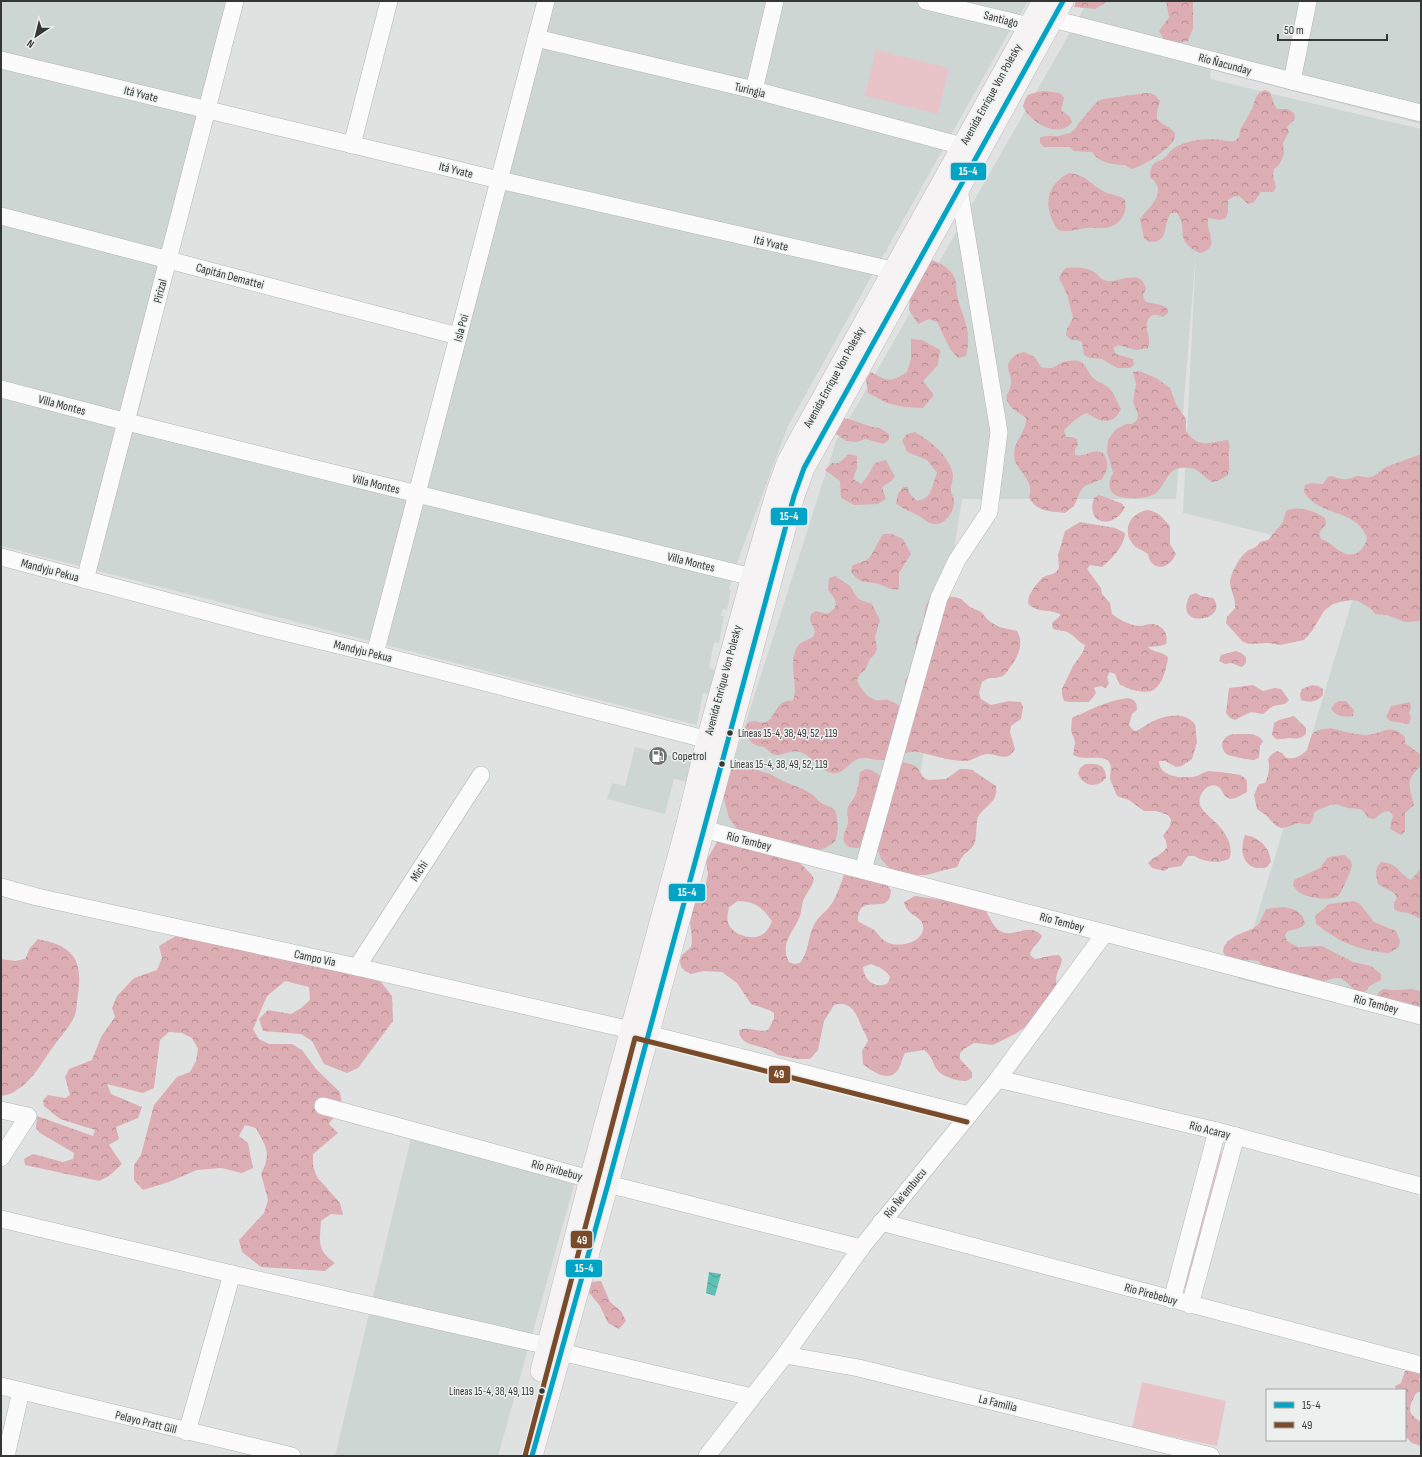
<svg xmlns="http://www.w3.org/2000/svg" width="1422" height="1457" viewBox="0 0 1422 1457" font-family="'Sofia Sans Condensed',sans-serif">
  <defs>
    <pattern id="forest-crowns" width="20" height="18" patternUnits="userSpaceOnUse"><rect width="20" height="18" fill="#ddadb4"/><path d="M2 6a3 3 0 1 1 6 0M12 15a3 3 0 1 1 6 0" fill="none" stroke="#b48e93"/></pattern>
    <pattern id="water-waves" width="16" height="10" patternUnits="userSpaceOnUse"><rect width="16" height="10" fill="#61bfb4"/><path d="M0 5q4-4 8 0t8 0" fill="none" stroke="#519c93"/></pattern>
  </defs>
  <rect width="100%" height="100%" fill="#e0e2e1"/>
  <g fill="#ced6d4">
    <polygon points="1,1 239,1 136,423 422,498 548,1 1028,1 1019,17 1018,16 888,247 887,252 885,252 788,426 741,552 729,589 731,590 727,610 723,609 721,616 724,616 719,643 714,642 709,668 715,669 710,695 703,693 697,725 1,546"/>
    <polygon points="1088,1 1421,1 1421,124 1211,70 1210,79 1421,129 1421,1024 1238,979 1365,558 1183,513 1196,252 1176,499 962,499 903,888 710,834 836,441 870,383"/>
    <polygon points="635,747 691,761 686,782 674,779 665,814 607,799 612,783 625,786"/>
    <polygon points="414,1125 578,1171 498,1456 335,1456"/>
  </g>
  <g fill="#e8c4c9">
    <polygon points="876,50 949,68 938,114 865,96"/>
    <polygon points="1219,1153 1222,1155 1187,1287 1185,1288 1184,1287"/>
    <polygon points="1142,1382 1226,1401 1217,1446 1132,1428"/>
  </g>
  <g fill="url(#forest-crowns)" fill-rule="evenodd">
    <polygon points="1076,1 1108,1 1095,9 1074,7"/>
    <polygon points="1166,1 1193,1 1193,28 1188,41 1167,45 1159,31 1169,17"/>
    <path d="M1265,90L1270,92L1274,104L1277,109H1288L1294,113L1295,119L1287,127L1289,132L1283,143L1284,154L1279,165L1274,169L1273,175L1276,187L1273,192H1261L1254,202L1248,204L1239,196L1233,197L1228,200V212L1226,218L1220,220L1208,218C1205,231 1222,247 1200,253C1173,241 1189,230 1177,213H1171C1162,225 1170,243 1149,242L1144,238L1140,219C1150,206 1169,192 1150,177C1150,170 1151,164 1158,161C1161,160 1161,161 1163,159C1168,156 1169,151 1174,148C1183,142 1199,139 1210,139C1218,139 1226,142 1235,141L1239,137L1240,130L1252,109L1256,97L1260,92Z"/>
    <path d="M1043,91L1060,93L1064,98L1061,110L1070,117L1072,122C1059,140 1029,122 1023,106C1028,91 1028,95 1043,91Z"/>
    <path d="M1146,93C1153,93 1156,95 1160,101L1157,112V119C1162,125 1170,126 1175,133C1175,137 1174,141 1171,144C1163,153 1142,167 1131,169L1126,165C1114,165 1099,163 1092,152L1074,151L1069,147H1044L1040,143V137L1046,136H1058L1070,133L1075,129L1078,124L1094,105L1098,101L1103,99Z"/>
    <path d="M1069,173C1088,175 1090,185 1105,192C1112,196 1118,194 1125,200C1128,214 1119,227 1104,228C1098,229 1092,227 1086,228C1079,229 1064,233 1059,230C1054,227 1053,221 1051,217C1044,198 1051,182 1069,173Z"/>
    <path d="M932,260C940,263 950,268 954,277C957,281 956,290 957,295C962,318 973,330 966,356L958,358L950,349L937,322L929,319L918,324L909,310L910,296L923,268Z"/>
    <path d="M1066,268C1075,267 1086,267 1094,272C1100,276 1101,281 1109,281C1118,282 1132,274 1140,279C1144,281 1145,286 1146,289L1143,295L1145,301C1152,304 1160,303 1167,308L1168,313L1163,317L1158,315H1152C1140,325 1153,336 1148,348L1136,350L1118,345L1113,348L1116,354L1133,359L1134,365L1130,368H1117L1102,359L1090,358L1084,355L1082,342L1077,340H1071L1066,335L1067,329L1073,318L1067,294L1059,278L1062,272Z"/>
    <path d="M911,339L922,340L940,350L938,365L923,381L934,395L923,408L904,407L887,403L868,393L866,379L871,372C888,382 891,382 907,372L911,359Z"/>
    <path d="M1024,352L1035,357L1041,367C1057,371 1055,363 1067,361C1086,358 1084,367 1093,378C1098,382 1104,384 1109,388C1113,391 1118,404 1121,409C1114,426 1099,422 1087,413C1079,416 1069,424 1064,431L1066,437H1072L1077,439L1078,445L1075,449V455C1087,458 1091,448 1103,453C1110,462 1108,470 1102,479L1085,486L1081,490L1074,506L1065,513C1050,511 1036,512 1029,497C1036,479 1014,470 1014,455C1014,439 1027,432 1026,418C1016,410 1009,410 1006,396C1009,391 1011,387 1011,381C1011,377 1009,373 1008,369C1007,360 1016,353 1024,352Z"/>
    <path d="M1139,371L1156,378L1170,388L1176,404L1186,419V431C1200,450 1208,442 1228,440L1230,446C1227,456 1231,465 1228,475L1218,481L1212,482C1199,474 1198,465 1180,468C1167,470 1165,485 1157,492C1151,498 1136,499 1128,498C1121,497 1115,497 1111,491C1108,485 1110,478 1113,473L1107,452L1108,440L1115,430L1126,424H1132L1137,420L1138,414L1133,402L1136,384L1133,372Z"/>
    <polygon points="839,418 849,419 872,427 880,428 889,434 889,440 883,444 865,439 857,442 846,441 836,434 835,428"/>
    <path d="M915,432C930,441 947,454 952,471C955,477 950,485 951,492C952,495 954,497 954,500C955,513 943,528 930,523C926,522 923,518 919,516C911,511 903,510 896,503L898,494L903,487H908L909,493L917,501C933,498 931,487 937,473L927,460L907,452L902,440L907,434Z"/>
    <polygon points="849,454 857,456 857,468 853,479 861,484 867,477 875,463 886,460 895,477 890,482 882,487 886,499 878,504 854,505 841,498 840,481 825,470 832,463 839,463"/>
    <path d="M1421,454V621L1405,622L1387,615L1375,614L1370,608L1358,601L1352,600L1340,602L1333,604L1324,611L1312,631L1304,640L1280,645L1268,643L1249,644L1243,642L1226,623L1227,617L1235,608C1236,599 1231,592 1230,583C1230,575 1239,558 1245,553C1251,547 1255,550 1260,542L1268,540L1283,522L1286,511C1299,505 1314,511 1325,518L1326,524L1319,533L1321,539C1333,543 1333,548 1342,552C1355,559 1364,550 1367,538C1356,508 1319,517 1304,492L1305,485L1311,483L1323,484C1330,471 1332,478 1343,479C1348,480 1353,477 1358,476C1362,476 1366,478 1370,477C1377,476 1380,470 1386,467Z"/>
    <path d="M1099,495L1121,503L1125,507C1114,530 1085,525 1094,498Z"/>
    <path d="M1147,510C1159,511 1163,519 1170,526V544L1176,554C1174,557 1172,562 1168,564C1158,571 1149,564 1148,554C1143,550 1136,549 1132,543C1122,529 1131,513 1147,510Z"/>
    <path d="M1080,522L1115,528L1125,533C1125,545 1111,560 1102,567L1090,565L1087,569L1101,588L1102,594L1110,603L1112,614C1120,620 1129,625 1139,626C1143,626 1147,624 1152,624C1163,625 1169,634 1166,644L1160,646L1148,647C1154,653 1161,651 1168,657C1167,667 1162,688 1151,691C1147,692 1142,692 1138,691C1132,691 1127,687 1120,685L1115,674L1110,672L1107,677L1109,683L1106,688L1100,686L1094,688L1096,693L1089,702H1070L1064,701L1062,695V689L1073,666L1083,652L1085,645C1078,642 1075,636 1069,633C1065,630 1058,631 1053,629L1052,623L1061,615C1050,608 1036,614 1028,603L1029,596L1035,586L1043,577L1055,573L1059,568L1058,555L1065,531Z"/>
    <path d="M883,534H892L903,539L911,554L899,573V589C889,591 887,586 878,584C866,581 859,584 851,572L852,566C856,563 863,562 867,560C873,555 878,541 883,534Z"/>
    <path d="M835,576L850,586L856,596L860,600L872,604L880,620L875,637L877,649L875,654L870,659L865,670L860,674L857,680C860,688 867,698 876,700C880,701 884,699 888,700C894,702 900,706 905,709V680L912,670L915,658L916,639L924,621L925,609L927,603L931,598L937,596L955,597L961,599L970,607L981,612L989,621L999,627L1017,631C1024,643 1019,655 1011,666C1008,670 1005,676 1000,677C992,679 990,676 982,682L979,693L981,699L991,705L1009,701L1021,702L1023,707L1021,719L1011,726L1010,732L1015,749C1007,763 999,754 988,754C980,754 973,761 965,761C948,761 934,755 918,752C904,750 893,760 879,760C873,760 865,756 858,759C850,762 845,772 836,773C822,775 812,755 800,752C792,749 784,755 776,755C770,754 768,749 764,747C762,746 760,747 758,746C749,743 746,735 745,727L749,722L755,721C778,730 771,698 792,701C801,689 784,657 801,643C804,641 809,639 813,637L815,631L810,620L811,614L816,611L827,614C841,606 836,600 828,590L829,578Z"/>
    <path d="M1196,593L1201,596L1213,598C1231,621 1171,631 1190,595Z"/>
    <polygon points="1236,651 1241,653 1246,657 1246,663 1242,667 1231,663 1225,664 1219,661 1221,655"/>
    <polygon points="1253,685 1263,691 1275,688 1281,689 1289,700 1285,704 1273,706 1263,714 1251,712 1235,720 1230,718 1226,713 1229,688"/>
    <path d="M1312,685L1318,686L1323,689V695C1317,702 1310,703 1301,700L1300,694L1302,689Z"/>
    <path d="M1128,698C1135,700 1137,702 1137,710L1132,714L1129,725L1132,729L1135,731C1142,729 1145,725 1151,722C1166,715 1184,711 1195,724L1197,742L1192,759L1182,766L1176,767L1165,761H1159C1159,778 1185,779 1197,776C1201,774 1204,772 1209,771C1213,771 1237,774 1240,775C1243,776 1245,778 1247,781V792L1236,798L1230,799C1228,798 1226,797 1225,796C1222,793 1222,788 1217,786C1207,782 1197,796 1200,805C1203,812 1209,816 1214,821C1224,829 1235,847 1229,859C1217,864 1204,862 1194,856H1188L1181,866L1169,868L1164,871L1152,868L1148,863C1154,856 1162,855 1167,847L1166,841L1163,836L1170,826L1171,820L1168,815L1156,811H1144L1129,800L1117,796L1110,779L1111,766L1108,760C1095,755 1085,761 1073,755L1075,742L1071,730L1072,718C1075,715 1080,715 1083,713C1097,706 1112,700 1128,698Z"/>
    <path d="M1339,701H1346L1354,710L1353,716C1345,718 1336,716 1331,709L1334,704Z"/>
    <polygon points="1410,702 1411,708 1409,713 1411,718 1409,724 1390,721 1386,717 1391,706"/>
    <path d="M1294,716L1306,728V734C1300,739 1297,739 1290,738C1286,738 1281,740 1276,739L1272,735L1274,723L1279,720Z"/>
    <path d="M1331,728C1340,731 1355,734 1364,735C1381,736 1388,721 1405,737V743L1421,755V766C1404,781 1410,786 1414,805L1405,813V831L1401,835L1390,829L1391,822L1393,816L1389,811L1383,812L1374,819L1368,818L1365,813L1360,809L1348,808L1336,804L1330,805L1318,810L1314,813L1313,819L1310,824H1304L1298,823L1287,827L1281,828L1275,825L1267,816L1257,809L1254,795L1259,784L1265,783C1269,775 1270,767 1268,759L1272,754L1277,751L1282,753L1286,758C1296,759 1301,756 1307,750C1313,731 1310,731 1331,728Z"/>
    <path d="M1233,734C1245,735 1255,731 1263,741L1260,746L1259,758C1258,758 1255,760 1253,760C1250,760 1230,756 1228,755C1218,748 1222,736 1233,734Z"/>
    <polygon points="736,762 742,763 753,769 770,774 785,782 803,789 813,795 821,803 833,808 836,812 837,818 838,830 835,842 825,848 819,850 740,833 729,818 722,791 730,763"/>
    <path d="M900,762L911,764L917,767L923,777L928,780L946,779L960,769H966L972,770L996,786C999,802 985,805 978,817C976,821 977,835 975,842C973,849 967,851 963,856C960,859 959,864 957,867L926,875H907L889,868L881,859L877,847C872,847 852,849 849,847C838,841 847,830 848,822C849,817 846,812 848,807C851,801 856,797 857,790C859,784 859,778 860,772L866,769L871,770L881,776Z"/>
    <path d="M1085,764C1098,764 1105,763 1106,778C1097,789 1083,787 1078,773L1080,768Z"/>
    <path d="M1245,835C1260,838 1269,846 1271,862L1267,867C1245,873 1238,853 1245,835Z"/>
    <path d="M718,840L798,861L811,874L814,879C812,888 806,893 803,901C801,906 802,911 800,916C794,932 779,943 789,962L794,964L800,963C810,949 807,938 814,925C818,916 825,913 830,906C835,901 843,879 845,871L883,881L891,890C890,919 858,889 858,921C863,925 868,926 874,930C878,933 880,938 885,941C893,947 909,945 917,939C921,936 924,931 923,925C920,915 907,916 904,902L915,896L944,900L984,908C989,915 992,926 1000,931C1015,939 1029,921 1042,936C1039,944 1031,947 1030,955L1035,959C1043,958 1050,955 1059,955L1062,959C1060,972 1054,972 1057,988L1030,1024L1015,1034L993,1045L974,1043L964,1049L960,1053V1059L972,1072V1078C971,1078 967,1081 966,1081C959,1082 942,1076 938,1071C932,1064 934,1058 924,1050L905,1053C902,1058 902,1063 899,1068C891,1084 872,1072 863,1064L862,1051L868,1041C866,1034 862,1029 860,1023C855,1010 849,1001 834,1005L824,1021L818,1050L810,1059H797L778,1055L768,1049L750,1044L744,1041L740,1036L739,1030C750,1026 758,1033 768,1030L774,1019V1013L769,1010L751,1004L737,983L722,972L703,971L691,974L685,971L681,967L680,961L682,955L691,947L692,940L690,922L693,898L704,892L708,874L706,861ZM738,901C757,902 761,907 772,921C770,925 768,931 763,934C754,941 735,936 729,925C726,920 728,913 729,907ZM871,964C879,967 885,969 890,977L888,983C875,990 864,980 863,967Z"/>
    <path d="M1345,855C1348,858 1352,861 1352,865C1352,869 1341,894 1338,896C1330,901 1310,898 1302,894C1298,892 1296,889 1293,886L1294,880L1320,868L1327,858L1333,856Z"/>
    <path d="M1381,862C1398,863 1398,873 1411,880L1421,868V918C1416,918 1416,916 1411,914C1405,911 1401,914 1394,909V903L1397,898L1394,893L1378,884C1376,875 1374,869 1381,862Z"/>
    <path d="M1353,901L1359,903L1374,922L1396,931L1400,941L1399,947L1389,953C1369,952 1348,946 1332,935C1326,932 1322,928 1316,924L1315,916L1329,904Z"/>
    <path d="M1284,907C1295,909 1303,912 1305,924L1300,928L1288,931L1285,935L1287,941L1298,947L1322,946L1353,962L1371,966L1381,974V980C1377,982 1372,984 1370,986C1366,989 1370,988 1366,991C1355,997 1349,980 1339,978C1330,977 1327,983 1318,980L1271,975L1258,961L1251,960L1239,961L1227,958L1223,952L1224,946L1228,941L1237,935L1254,928L1259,924L1266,909Z"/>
    <path d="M179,934L377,977L392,996L393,1021L358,1068L347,1073L324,1064L312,1041L301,1034L263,1031L259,1019L268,1010L291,1014L301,1008L310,1000L309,987L285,981L267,996L253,1029L259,1039L269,1044H292L302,1050L316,1069L340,1092L342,1105L329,1124L338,1133L313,1154V1166L317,1177L340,1203L343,1215L331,1214L321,1221C320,1241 316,1250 335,1263L325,1271L261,1267L242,1252L239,1240L264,1213L268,1200L261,1174C272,1152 266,1148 256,1128L245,1125L239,1136L248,1143L253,1168L242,1173L221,1168L197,1170L169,1182L143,1190L134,1180V1165L141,1155L154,1105L177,1077L190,1072L196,1061L198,1049L192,1038L182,1033L169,1032L160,1040L154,1088L143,1093L107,1084L111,1094L142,1107L138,1118L116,1127L119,1139L109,1145L122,1164L109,1176L99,1181L25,1165L24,1159L33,1154L63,1162L73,1159L74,1153L40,1133L36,1128L37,1116L93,1136L95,1130L60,1119L44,1106L43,1100L48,1095L65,1098L70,1095L65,1077L69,1069L92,1060L101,1037L115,1017L112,1008L117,996L134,978L157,970L162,958L159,946Z"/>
    <path d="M38,939C73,946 83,959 78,994C77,1000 77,1009 75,1015C70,1027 60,1037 53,1047C42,1062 32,1082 15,1091C11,1094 6,1095 1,1096V959L15,961L25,959L30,948Z"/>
    <polygon points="1383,989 1394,990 1412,989 1421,991 1421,1015 1379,1000 1378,993"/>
    <polygon points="601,1281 610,1302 621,1311 626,1321 619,1329 608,1323 600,1306 587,1290 591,1282"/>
    <path d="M1405,1371L1418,1372L1421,1374L1419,1380L1421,1381V1392H1418C1414,1395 1408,1408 1411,1413C1413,1417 1418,1420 1421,1422V1446L1412,1443L1405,1436V1390H1396L1395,1386L1401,1383Z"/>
  </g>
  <polygon fill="url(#water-waves)" points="709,1272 721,1274 715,1296 706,1293"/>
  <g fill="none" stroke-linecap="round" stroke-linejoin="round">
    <g stroke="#b3b5b5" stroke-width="18">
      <g id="minor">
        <polyline points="926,1 1029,26 1053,19 1292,81 1421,113"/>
        <polyline points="536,38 754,90 962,146"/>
        <polyline points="1,60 499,180 905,273"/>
        <polyline points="1292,81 1308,1"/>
        <polyline points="754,90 775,1"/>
        <polyline points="352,145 389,1"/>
        <polyline points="1,216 458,336"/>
        <polyline points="1,389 127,422 752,577"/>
        <polyline points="1,557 264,627 375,654 720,743"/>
        <polyline points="85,580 235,1"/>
        <polyline points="375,654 546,1"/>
        <polyline points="703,829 1105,933 1421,1016"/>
        <polyline points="863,870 939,598 957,560 989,512 999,432 959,189"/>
        <polyline points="1,887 37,897 357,967 648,1034 969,1115"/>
        <polyline points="357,967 481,775"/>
        <polyline points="998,1079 1217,1131 1421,1186"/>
        <polyline points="323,1106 608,1184 861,1248"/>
        <polyline points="1,1110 28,1116 1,1158"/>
        <polyline points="1,1219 232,1274 548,1346 561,1352 752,1397"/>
        <polyline points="881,1222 1421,1365"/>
        <polyline points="1172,1300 1217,1131"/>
        <polyline points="1190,1305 1236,1136"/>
        <polyline points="785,1355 859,1368 1211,1456"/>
        <polyline points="1,1386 292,1456"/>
        <polyline points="187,1432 232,1274"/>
        <polyline points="6,1456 21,1391"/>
        <polyline points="707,1456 785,1355 861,1248 998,1079 1105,933"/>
      </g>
    </g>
    <g stroke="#c2bdbd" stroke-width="22">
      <g id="major">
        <polyline points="541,1371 590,1179 687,824 707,740 751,580 777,491 787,463 798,442 1043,1"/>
        <polyline points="532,1456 608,1184 794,496 804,468 816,447 1063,1"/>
      </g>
    </g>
    <use href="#minor" stroke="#fafbfa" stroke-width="17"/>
    <use href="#major" stroke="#f5f3f3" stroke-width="21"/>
    <g stroke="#ecf0ef" stroke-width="8">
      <polyline id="bus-1" points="532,1456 608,1184 794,496 804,468 1063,1"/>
    </g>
    <g stroke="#ecf0ef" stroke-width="8">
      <polyline id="bus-2" points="525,1456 635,1038 967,1122"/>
    </g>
    <use href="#bus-1" stroke="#03a3c6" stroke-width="5"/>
    <use href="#bus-2" stroke="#7a4b2a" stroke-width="5"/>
  </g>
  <defs>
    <g id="fuel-disc" transform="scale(1)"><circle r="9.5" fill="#717272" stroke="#ecf0ef"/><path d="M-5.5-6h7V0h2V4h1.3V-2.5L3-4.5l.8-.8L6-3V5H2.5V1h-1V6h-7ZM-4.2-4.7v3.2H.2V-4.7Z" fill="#fff"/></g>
  </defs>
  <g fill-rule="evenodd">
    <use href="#fuel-disc" x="658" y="756"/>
  </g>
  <g fill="#353636" stroke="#ecf0ef" stroke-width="1.5">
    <circle cx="730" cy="733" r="3.5"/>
    <circle cx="722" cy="764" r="3.5"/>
    <circle cx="542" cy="1391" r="3.5"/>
  </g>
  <g text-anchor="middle" stroke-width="3" stroke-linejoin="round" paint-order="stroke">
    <g font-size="11" fill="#353636" stroke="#ecf0ef" text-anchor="start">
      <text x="738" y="737">Líneas 15-4, 38, 49, 52 , 119</text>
      <text x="730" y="768">Líneas 15-4, 38, 49, 52, 119</text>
      <text x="534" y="1395" text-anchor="end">Líneas 15-4, 38, 49, 119</text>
    </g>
    <g font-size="12" fill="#353636" stroke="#ecf0ef">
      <text transform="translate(1001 19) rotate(14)" y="4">Santiago</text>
      <text transform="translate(1225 64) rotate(15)" y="4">Río Ñacunday</text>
      <text transform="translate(750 90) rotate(14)" y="4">Turingia</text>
      <text transform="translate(141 94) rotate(14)" y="4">Itá Yvate</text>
      <text transform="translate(991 94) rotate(-61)" y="4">Avenida Enrique Von Polesky</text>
      <text transform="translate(456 170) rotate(14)" y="4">Itá Yvate</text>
      <text transform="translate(771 243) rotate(13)" y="4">Itá Yvate</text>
      <text transform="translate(230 276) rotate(15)" y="4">Capitán Demattei</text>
      <text transform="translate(160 291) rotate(-76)" y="4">Pirizal</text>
      <text transform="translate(461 328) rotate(-75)" y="4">Isla Poi</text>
      <text transform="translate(834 377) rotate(-61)" y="4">Avenida Enrique Von Polesky</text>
      <text transform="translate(62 405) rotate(15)" y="4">Villa Montes</text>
      <text transform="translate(376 484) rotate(14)" y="4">Villa Montes</text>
      <text transform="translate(691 562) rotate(14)" y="4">Villa Montes</text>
      <text transform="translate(50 570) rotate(15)" y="4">Mandyju Pekua</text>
      <text transform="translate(363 651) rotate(14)" y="4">Mandyju Pekua</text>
      <text transform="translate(723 680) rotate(-75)" y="4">Avenida Enrique Von Polesky</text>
      <text transform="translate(749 841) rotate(14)" y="4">Río Tembey</text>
      <text transform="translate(419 871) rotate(-57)" y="4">Michi</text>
      <text transform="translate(1062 922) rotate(15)" y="4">Río Tembey</text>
      <text transform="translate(315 958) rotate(12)" y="4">Campo Via</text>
      <text transform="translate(1376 1004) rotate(15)" y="4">Río Tembey</text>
      <text transform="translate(1210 1130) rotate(14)" y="4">Rio Acaray</text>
      <text transform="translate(557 1170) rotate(15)" y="4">Río Piribebuy</text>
      <text transform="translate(905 1193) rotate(-51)" y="4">Río Ñe'embucu</text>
      <text transform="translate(1151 1294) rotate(15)" y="4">Rio Pirebebuy</text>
      <text transform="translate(998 1403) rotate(14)" y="4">La Familia</text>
      <text transform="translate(146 1422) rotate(14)" y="4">Pelayo Pratt Gill</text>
    </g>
    <g font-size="12" fill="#353636" stroke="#ecf0ef" text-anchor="start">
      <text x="672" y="760">Copetrol</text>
    </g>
  </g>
  <g stroke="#ecf0ef" stroke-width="1.5">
    <rect x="950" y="162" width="37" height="19" rx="4" fill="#03a3c6"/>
    <rect x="770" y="507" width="38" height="19" rx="4" fill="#03a3c6"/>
    <rect x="668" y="883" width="38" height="19" rx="4" fill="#03a3c6"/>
    <rect x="768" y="1065" width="23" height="19" rx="4" fill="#7a4b2a"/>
    <rect x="570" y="1230" width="23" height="19" rx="4" fill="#7a4b2a"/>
    <rect x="565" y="1259" width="38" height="19" rx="4" fill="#03a3c6"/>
  </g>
  <g font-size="11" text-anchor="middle" font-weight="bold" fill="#fff">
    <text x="968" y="175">15-4</text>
    <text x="789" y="520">15-4</text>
    <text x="687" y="896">15-4</text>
    <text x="779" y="1078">49</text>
    <text x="582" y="1244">49</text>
    <text x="584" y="1272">15-4</text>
  </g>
  <rect width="1422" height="1457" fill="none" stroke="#353636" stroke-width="4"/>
  <rect x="1266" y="1389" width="140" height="52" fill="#ecf0ef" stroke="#a3a6a5"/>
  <rect x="1274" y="1402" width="20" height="6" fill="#03a3c6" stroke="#a3a6a5"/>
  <text x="1302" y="1409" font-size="12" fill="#353636">15-4</text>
  <rect x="1274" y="1422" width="20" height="6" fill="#7a4b2a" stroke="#a3a6a5"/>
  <text x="1302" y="1429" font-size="12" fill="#353636">49</text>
  <g transform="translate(36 36) rotate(215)" stroke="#ecf0ef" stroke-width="3" paint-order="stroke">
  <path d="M0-3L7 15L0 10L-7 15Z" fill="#353636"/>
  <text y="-6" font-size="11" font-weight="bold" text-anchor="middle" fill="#353636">N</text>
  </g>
  <path d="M1278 34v6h109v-6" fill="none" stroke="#353636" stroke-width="2"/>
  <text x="1284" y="34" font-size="12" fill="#353636" stroke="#ecf0ef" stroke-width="3" paint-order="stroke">50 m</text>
</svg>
